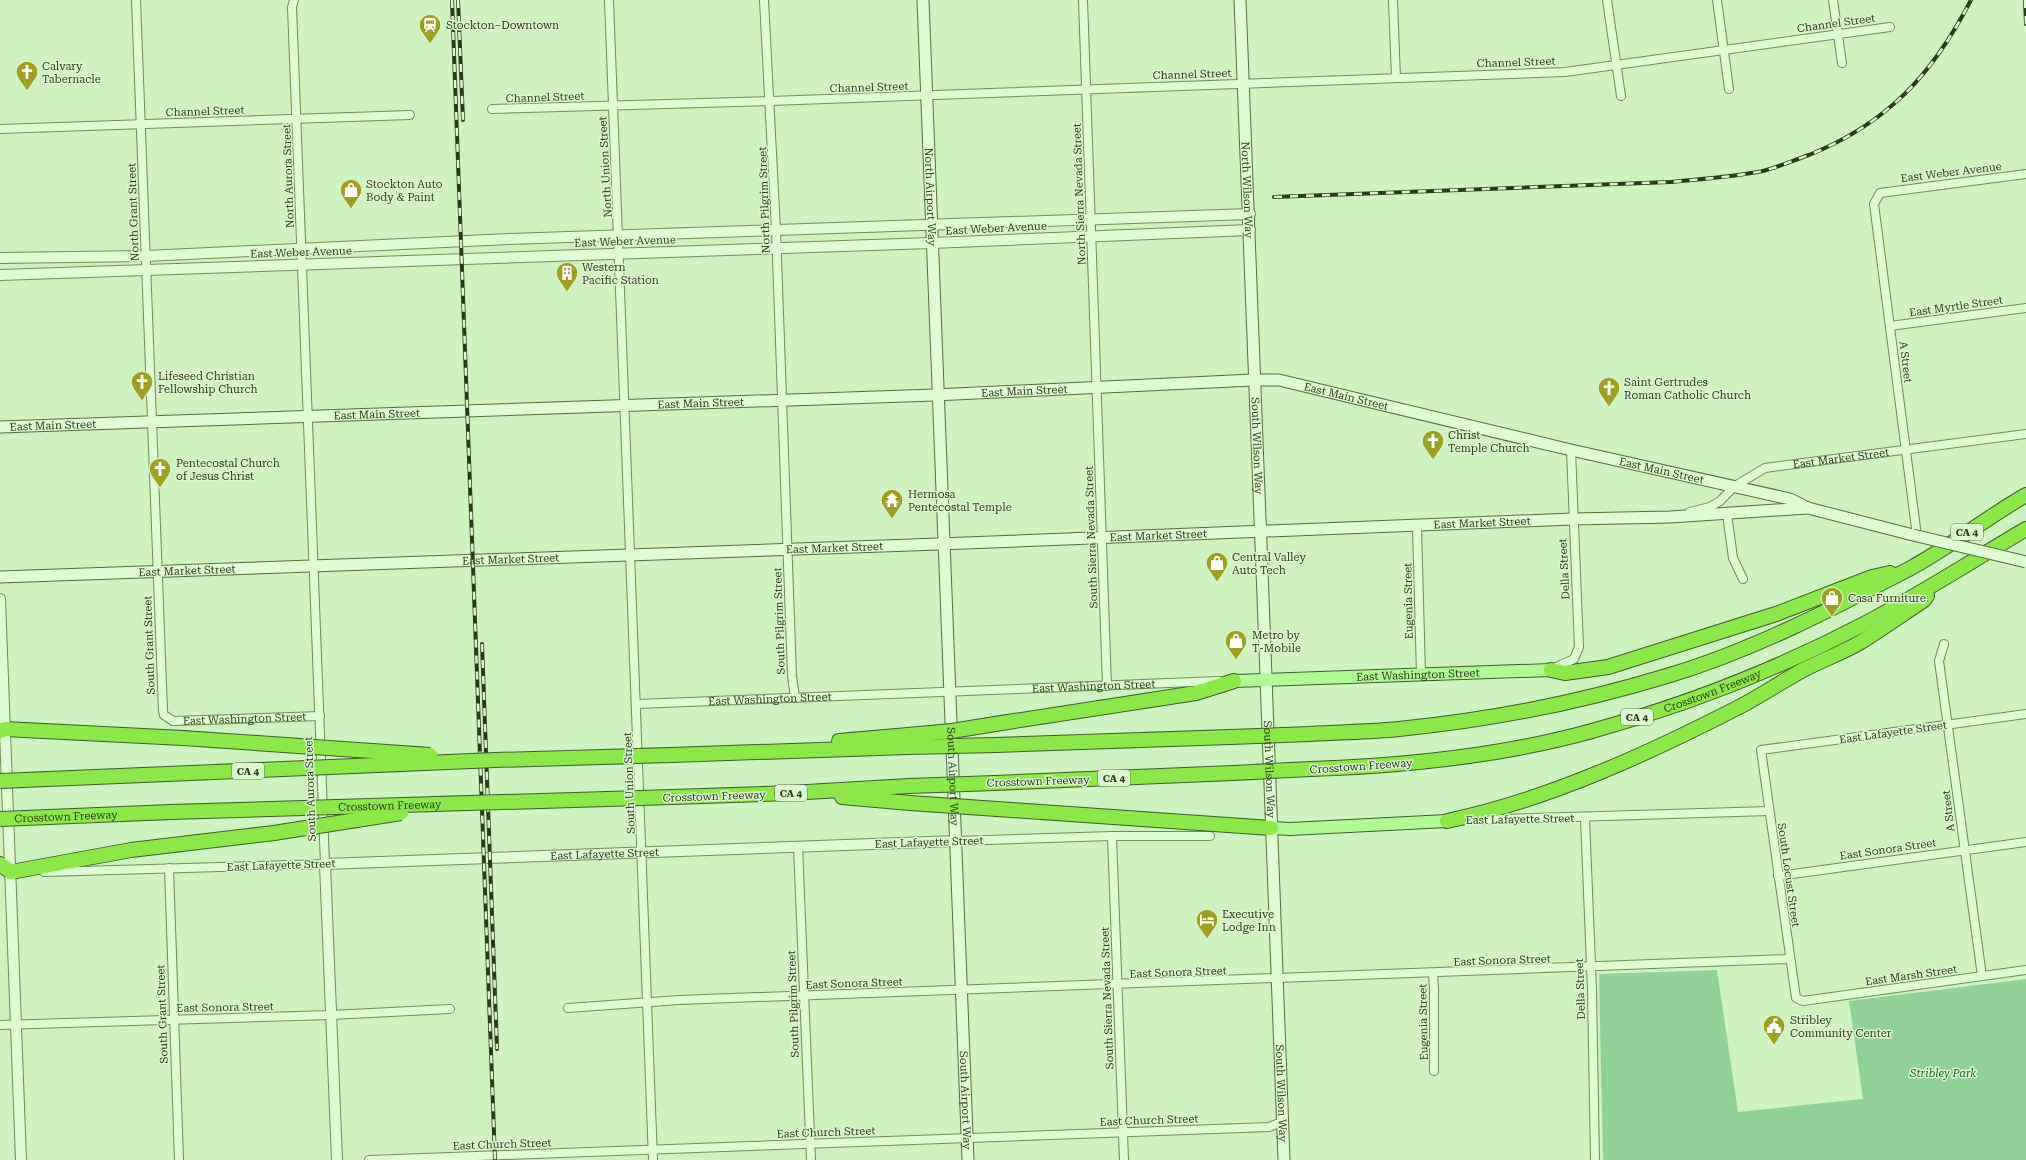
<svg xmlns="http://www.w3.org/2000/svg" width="2026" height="1160" viewBox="0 0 2026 1160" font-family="'Roboto Serif',serif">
  <rect width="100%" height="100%" fill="#cef2c0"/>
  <g fill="#93d19b">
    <polygon points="1717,970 1738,1112 1863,1099 1849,1001 2026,979 2026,1160 1603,1160 1599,974"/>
    <polygon points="1805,1015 1808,1019 1805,1025 1794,1025 1793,1017"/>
  </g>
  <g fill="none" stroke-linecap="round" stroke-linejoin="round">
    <g stroke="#6e8c56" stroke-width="10">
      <g id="minor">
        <path id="s1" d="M136,0L163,711L164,715L173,721L320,716"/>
        <polyline points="609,0 653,1160"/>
        <polyline points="764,0 776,230 792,676 795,698"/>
        <polyline points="1083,0 1107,686"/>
        <polyline points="1393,0 1396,78"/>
        <polyline points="1607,0 1621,96"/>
        <polyline points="1717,0 1729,89"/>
        <polyline points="1833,0 1842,63"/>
        <polyline points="492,109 771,101 1565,72 1890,27"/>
        <polyline points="0,129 410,115"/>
        <polyline points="1890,326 2026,308"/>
        <path id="s2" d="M1690,512L1710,507L1720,501L1735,486L1765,468L2026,434"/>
        <polyline points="1727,514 1733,558 1743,579"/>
        <polyline points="1417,526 1421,675"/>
        <polyline points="1917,536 1874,204 1880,193 2026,174"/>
        <polyline points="1944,644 1939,661 1982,976"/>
        <polyline points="1552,669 1574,659 1579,647 1571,450"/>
        <path id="s3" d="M637,704L1219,681"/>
        <polyline points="2026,714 1761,750 1796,998 1803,1001 2026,970"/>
        <polyline points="1585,818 1592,990 1595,1160"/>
        <polyline points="1470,820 1769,811"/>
        <polyline points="1112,836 1124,1160"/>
        <polyline points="956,841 1112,836 1210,836"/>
        <polyline points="798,847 811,1160"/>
        <polyline points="169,868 179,1160"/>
        <polyline points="44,872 325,864 292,7 294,0"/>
        <polyline points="1778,876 2026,842"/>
        <polyline points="1433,973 1434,990 1434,1071"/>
        <polyline points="568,1008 679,1000 1789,959"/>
        <polyline points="0,1025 331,1015 450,1009"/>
        <polyline points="369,1160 1269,1127 1282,1122"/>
      </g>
    </g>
    <g stroke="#6e8c56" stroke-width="12">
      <g id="tertiary">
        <polyline points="0,258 146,256 509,239 1250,214"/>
        <polyline points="0,275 931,243 1250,230"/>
        <polyline points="0,599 21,1160"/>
        <path id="s4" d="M337,1160L325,864L956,841"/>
      </g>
    </g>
    <g stroke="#526e39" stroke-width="13">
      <g id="secondary">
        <path id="s5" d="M923,0L968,1160"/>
        <path id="s6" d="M1240,0C1255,387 1270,773 1284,1160"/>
        <path id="s7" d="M0,427L934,395L1253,380H1279L1571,450L1790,499L1808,508L1913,535"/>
        <path id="s8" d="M0,577L939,544L1573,519L1670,517L1808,508"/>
      </g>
    </g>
    <g stroke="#43592b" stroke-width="14">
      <g id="primary">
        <path id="s9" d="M1234,681L1551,670"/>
        <polyline points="1271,828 1290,829 1447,821"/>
      </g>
    </g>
    <g stroke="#43592b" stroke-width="16">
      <g id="motorway">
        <polyline points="1551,670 1565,673 1608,667 1776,614 1872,577 1890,573"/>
        <polyline points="995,724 1196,693 1234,681"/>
        <polyline points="0,731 5,729 24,730 183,738"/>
        <path d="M1310,734C1340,732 1370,732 1399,729C1491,720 1582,702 1670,675C1753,650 1832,609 1909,569C1950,547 1986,518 2026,495"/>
        <polyline points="839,741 908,735"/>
        <polyline points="996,745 1230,737"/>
        <polyline points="671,755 908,747"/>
        <path id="s10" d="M1311,769C1405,766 1502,756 1592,731C1686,705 1778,669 1864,624C1919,595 1972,561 2026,529"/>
        <polyline points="995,783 1233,773"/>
        <polyline points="673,797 790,793 909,786"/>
        <polyline points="842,797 910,803"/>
        <polyline points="997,809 1271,828"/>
        <path d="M1447,821C1548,800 1652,752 1743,705C1763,694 1783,681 1803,670C1822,660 1842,653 1861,642C1882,629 1903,614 1924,600L1927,596"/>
        <polyline points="0,864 11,872 131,850 274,833"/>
      </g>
    </g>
    <use href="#minor" stroke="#dffcd4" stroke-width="8"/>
    <use href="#tertiary" stroke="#dffcd4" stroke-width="10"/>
    <use href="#secondary" stroke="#dffcd4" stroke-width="11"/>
    <use href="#primary" stroke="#b1f894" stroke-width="12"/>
    <use href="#motorway" stroke="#8ce949" stroke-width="14"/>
    <g stroke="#2b3a1c" stroke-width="4">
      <g id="rail">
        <polyline points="452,0 495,1160"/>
        <polyline points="458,0 463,120"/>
        <polyline points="2025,0 2026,24"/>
        <path d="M1274,197L1670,182C1701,179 1733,177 1763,171C1779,167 1794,160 1809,155C1888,123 1932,75 1971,0"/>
        <polyline points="482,644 497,1049"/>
      </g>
    </g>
    <use href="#rail" stroke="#dbf8d0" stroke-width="2.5" stroke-dasharray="8" stroke-linecap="butt"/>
    <g stroke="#526e39" stroke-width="13" stroke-linecap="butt">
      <polyline id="secondary-bridge" points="1913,535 2026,562"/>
    </g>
    <g stroke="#43592b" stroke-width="16" stroke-linecap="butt">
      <g id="motorway-bridge">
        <polyline points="908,735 952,731 995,724"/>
        <polyline points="1230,737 1310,734"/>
        <polyline points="183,738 430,755"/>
        <polyline points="908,747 996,745"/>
        <polyline points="1233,773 1311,769"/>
        <polyline points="0,781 495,760 671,755"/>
        <polyline points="909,786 995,783"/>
        <polyline points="910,803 997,809"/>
        <path id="s11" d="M0,819L171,812L673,797"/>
        <polyline points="274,833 401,813"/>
      </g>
    </g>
    <use href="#secondary-bridge" stroke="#dffcd4" stroke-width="11"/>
    <use href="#motorway-bridge" stroke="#8ce949" stroke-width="14"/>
  </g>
  <defs>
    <g id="station-pin" transform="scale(1.15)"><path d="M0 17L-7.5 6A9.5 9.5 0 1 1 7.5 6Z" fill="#9fa021" stroke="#dbf8d0"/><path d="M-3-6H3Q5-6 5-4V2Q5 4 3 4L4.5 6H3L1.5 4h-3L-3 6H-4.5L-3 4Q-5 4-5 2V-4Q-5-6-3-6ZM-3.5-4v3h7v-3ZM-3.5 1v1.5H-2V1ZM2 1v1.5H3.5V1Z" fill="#fff"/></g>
    <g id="church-pin" transform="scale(1.15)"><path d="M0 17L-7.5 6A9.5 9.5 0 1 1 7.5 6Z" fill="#9fa021" stroke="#dbf8d0"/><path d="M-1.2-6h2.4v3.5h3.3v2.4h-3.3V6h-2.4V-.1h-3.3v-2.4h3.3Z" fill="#fff"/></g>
    <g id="shop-pin" transform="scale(1.15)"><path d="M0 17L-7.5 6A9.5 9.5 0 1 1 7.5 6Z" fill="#9fa021" stroke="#dbf8d0"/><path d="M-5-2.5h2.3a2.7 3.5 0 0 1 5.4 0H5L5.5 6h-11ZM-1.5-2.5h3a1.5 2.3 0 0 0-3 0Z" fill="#fff"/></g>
    <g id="building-pin" transform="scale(1.15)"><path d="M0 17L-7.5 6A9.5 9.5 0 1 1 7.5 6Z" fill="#9fa021" stroke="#dbf8d0"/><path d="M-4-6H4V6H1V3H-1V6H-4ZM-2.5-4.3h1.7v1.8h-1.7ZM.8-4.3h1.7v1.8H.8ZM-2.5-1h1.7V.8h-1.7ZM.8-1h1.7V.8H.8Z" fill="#fff"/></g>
    <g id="temple-pin" transform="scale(1.15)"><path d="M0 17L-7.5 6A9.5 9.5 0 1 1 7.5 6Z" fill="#9fa021" stroke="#dbf8d0"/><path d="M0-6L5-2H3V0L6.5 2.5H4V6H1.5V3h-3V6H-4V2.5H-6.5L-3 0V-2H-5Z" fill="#fff"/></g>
    <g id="hotel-pin" transform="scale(1.15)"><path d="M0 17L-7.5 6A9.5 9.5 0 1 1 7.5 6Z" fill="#9fa021" stroke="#dbf8d0"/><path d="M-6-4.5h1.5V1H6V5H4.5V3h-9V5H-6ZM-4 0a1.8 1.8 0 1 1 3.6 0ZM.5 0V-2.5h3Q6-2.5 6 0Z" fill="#fff"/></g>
    <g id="civic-pin" transform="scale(1.15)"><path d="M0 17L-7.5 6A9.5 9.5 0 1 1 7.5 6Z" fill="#9fa021" stroke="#dbf8d0"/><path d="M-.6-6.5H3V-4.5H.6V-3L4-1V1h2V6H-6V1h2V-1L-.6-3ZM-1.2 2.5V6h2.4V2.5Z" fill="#fff"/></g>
  </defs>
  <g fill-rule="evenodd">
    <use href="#station-pin" x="430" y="25"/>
    <use href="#church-pin" x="27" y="72"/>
    <use href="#shop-pin" x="351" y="190"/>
    <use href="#building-pin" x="567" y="273"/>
    <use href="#church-pin" x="142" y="382"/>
    <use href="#church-pin" x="1609" y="388"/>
    <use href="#church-pin" x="1433" y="441"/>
    <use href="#church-pin" x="160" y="469"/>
    <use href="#temple-pin" x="892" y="500"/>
    <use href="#shop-pin" x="1217" y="563"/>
    <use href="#shop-pin" x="1832" y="598"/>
    <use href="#shop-pin" x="1236" y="641"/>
    <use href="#hotel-pin" x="1207" y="920"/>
    <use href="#civic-pin" x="1774" y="1026"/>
  </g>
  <g text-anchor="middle" stroke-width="3" stroke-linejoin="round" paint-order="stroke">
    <g fill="#dbf8d0" stroke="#607352" stroke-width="1">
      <rect x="1951" y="524" width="32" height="16" rx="3"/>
      <rect x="1621" y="709" width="32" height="16" rx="3"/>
      <rect x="232" y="763" width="32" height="16" rx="3"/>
      <rect x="1098" y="770" width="32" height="16" rx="3"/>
      <rect x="775" y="785" width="32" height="16" rx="3"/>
    </g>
    <g font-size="10" font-weight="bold" fill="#2b3a1c">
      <text x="1967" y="536">CA 4</text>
      <text x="1637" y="721">CA 4</text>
      <text x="248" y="775">CA 4</text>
      <text x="1114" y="782">CA 4</text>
      <text x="791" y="797">CA 4</text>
    </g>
    <g font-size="11" fill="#2b3a1c" stroke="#dbf8d0">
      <text transform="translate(1836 23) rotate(-8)" y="4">Channel Street</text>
      <text transform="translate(1516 62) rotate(-2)" y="4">Channel Street</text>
      <text transform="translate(1192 74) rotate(-2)" y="4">Channel Street</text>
      <text transform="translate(869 87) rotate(-2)" y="4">Channel Street</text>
      <text transform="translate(545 97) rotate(-2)" y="4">Channel Street</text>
      <text transform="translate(205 111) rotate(-2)" y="4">Channel Street</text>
      <text transform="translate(605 167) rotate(-93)" y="4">North Union Street</text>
      <text transform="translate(1951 172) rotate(-7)" y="4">East Weber Avenue</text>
      <text transform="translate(288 176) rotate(-92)" y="4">North Aurora Street</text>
      <text dy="4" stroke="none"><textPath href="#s6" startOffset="190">North Wilson Way</textPath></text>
      <text transform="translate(1079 194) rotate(-92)" y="4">North Sierra Nevada Street</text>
      <text dy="4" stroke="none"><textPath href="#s5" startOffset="197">North Airport Way</textPath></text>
      <text transform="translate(764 200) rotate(-92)" y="4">North Pilgrim Street</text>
      <text transform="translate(133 212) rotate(-92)" y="4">North Grant Street</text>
      <text transform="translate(996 228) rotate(-3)" y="4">East Weber Avenue</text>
      <text transform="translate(625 241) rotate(-2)" y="4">East Weber Avenue</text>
      <text transform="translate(301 252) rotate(-2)" y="4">East Weber Avenue</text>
      <text transform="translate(1956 306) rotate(-8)" y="4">East Myrtle Street</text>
      <text transform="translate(1906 362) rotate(83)" y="4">A Street</text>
      <text dy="4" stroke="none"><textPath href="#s7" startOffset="1025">East Main Street</textPath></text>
      <text dy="4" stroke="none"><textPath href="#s7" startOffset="1349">East Main Street</textPath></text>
      <text dy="4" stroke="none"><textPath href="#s7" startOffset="701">East Main Street</textPath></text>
      <text dy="4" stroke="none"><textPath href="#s7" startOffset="377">East Main Street</textPath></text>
      <text dy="4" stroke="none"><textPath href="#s7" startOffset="53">East Main Street</textPath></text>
      <text dy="4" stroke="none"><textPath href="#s6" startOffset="446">South Wilson Way</textPath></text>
      <text dy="4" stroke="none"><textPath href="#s2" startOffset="165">East Market Street</textPath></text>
      <text dy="4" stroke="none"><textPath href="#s7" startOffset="1673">East Main Street</textPath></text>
      <text dy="4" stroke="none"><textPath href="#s8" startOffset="1483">East Market Street</textPath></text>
      <text dy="4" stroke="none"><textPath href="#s8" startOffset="1159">East Market Street</textPath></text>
      <text transform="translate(1091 537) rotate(-92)" y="4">South Sierra Nevada Street</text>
      <text dy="4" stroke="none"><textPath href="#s8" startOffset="835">East Market Street</textPath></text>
      <text dy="4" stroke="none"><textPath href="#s8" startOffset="511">East Market Street</textPath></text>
      <text transform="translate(1564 569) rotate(-93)" y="4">Della Street</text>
      <text dy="4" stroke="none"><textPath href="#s8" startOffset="187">East Market Street</textPath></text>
      <text transform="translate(1408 601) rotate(-91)" y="4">Eugenia Street</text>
      <text transform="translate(779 621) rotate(-92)" y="4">South Pilgrim Street</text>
      <text transform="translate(149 645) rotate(-92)" y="4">South Grant Street</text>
      <text dy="4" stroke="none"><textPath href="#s9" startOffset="184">East Washington Street</textPath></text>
      <text dy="4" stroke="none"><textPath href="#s3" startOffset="457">East Washington Street</textPath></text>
      <text dy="4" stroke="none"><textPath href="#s10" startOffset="411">Crosstown Freeway</textPath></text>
      <text dy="4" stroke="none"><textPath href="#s3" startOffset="133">East Washington Street</textPath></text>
      <text dy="4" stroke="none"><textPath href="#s1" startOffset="798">East Washington Street</textPath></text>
      <text transform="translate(1893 732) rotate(-8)" y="4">East Lafayette Street</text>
      <text transform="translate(1361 766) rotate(-4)" y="4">Crosstown Freeway</text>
      <text dy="4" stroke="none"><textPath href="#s6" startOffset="770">South Wilson Way</textPath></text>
      <text dy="4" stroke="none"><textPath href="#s5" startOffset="777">South Airport Way</textPath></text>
      <text transform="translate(1038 781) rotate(-2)" y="4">Crosstown Freeway</text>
      <text transform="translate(629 783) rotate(-92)" y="4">South Union Street</text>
      <text transform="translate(310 789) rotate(-92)" y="4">South Aurora Street</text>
      <text transform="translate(714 796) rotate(-2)" y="4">Crosstown Freeway</text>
      <text dy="4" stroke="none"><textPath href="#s11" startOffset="390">Crosstown Freeway</textPath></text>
      <text transform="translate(1948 811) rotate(-97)" y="4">A Street</text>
      <text dy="4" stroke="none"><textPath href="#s11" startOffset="66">Crosstown Freeway</textPath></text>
      <text transform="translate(1520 819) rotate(-1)" y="4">East Lafayette Street</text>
      <text transform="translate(929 842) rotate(-2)" y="4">East Lafayette Street</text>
      <text transform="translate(1888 849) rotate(-8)" y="4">East Sonora Street</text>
      <text dy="4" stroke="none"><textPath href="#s4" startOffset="576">East Lafayette Street</textPath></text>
      <text transform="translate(281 865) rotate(-2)" y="4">East Lafayette Street</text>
      <text transform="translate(1789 875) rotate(82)" y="4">South Locust Street</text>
      <text transform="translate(1502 960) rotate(-2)" y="4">East Sonora Street</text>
      <text transform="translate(1178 972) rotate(-2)" y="4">East Sonora Street</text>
      <text transform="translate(1911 975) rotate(-8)" y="4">East Marsh Street</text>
      <text transform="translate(854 983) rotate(-2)" y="4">East Sonora Street</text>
      <text transform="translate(1580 989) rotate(-92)" y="4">Della Street</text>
      <text transform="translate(1107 998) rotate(-92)" y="4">South Sierra Nevada Street</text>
      <text transform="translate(793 1004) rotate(-92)" y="4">South Pilgrim Street</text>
      <text transform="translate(225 1007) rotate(-1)" y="4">East Sonora Street</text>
      <text transform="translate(162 1014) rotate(-92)" y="4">South Grant Street</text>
      <text transform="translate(1423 1022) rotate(-91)" y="4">Eugenia Street</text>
      <text dy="4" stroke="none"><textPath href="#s6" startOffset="1094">South Wilson Way</textPath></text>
      <text dy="4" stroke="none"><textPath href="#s5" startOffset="1101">South Airport Way</textPath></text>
      <text transform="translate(1149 1120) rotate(-2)" y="4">East Church Street</text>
      <text transform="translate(826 1132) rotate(-2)" y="4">East Church Street</text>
      <text transform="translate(502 1144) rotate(-2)" y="4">East Church Street</text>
    </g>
    <g font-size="11" fill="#2b3a1c" stroke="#dbf8d0" text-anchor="start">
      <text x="446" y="29">Stockton–Downtown</text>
      <text x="42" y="70">Calvary<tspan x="42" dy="13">Tabernacle</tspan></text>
      <text x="366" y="188">Stockton Auto<tspan x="366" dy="13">Body &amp; Paint</tspan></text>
      <text x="582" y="271">Western<tspan x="582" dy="13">Pacific Station</tspan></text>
      <text x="158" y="380">Lifeseed Christian<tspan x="158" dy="13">Fellowship Church</tspan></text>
      <text x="1624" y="386">Saint Gertrudes<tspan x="1624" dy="13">Roman Catholic Church</tspan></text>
      <text x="1448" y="439">Christ<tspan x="1448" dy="13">Temple Church</tspan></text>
      <text x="176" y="467">Pentecostal Church<tspan x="176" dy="13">of Jesus Christ</tspan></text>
      <text x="908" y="498">Hermosa<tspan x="908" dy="13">Pentecostal Temple</tspan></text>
      <text x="1232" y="561">Central Valley<tspan x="1232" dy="13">Auto Tech</tspan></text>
      <text x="1848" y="602">Casa Furniture</text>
      <text x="1252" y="639">Metro by<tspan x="1252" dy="13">T-Mobile</tspan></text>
      <text x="1222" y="918">Executive<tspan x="1222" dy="13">Lodge Inn</tspan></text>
      <text x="1790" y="1024">Stribley<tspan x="1790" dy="13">Community Center</tspan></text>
    </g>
    <g font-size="11" font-style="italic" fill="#215930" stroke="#dbf8d0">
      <text x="1943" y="1077">Stribley Park</text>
    </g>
  </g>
</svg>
